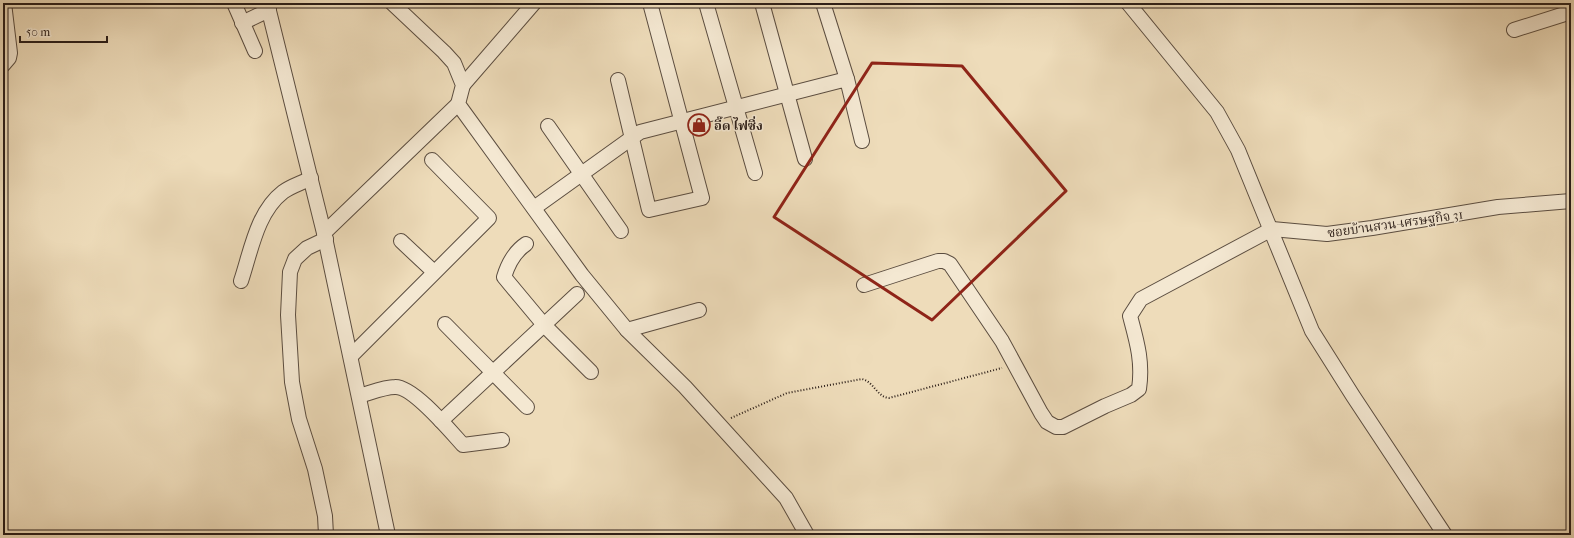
<svg xmlns="http://www.w3.org/2000/svg" width="1574" height="538" viewBox="0 0 1574 538" font-family="'IM FELL French Canon','Noto Serif Thai',serif">
  <rect width="100%" height="100%" fill="#eedcba"/>
  <filter id="stains"><feTurbulence type="fractalNoise" baseFrequency=".005" numOctaves="4"/><feColorMatrix values="0 0 0 0 .2 0 0 0 0 .09 0 0 0 0 .02 0 0 0 .5 -.17"/></filter>
  <radialGradient id="worn" r=".72"><stop offset=".6" stop-color="#630" stop-opacity="0"/><stop offset="1" stop-color="#630" stop-opacity=".3"/></radialGradient>
  <g fill="none" stroke-linecap="round" stroke-linejoin="round">
    <g stroke="#5b4d40" stroke-width="16">
      <g id="minor">
        <polyline points="234,3 255,51"/>
        <polyline points="267,3 324,233 388,535"/>
        <polyline points="392,3 444,52 454,63 463,85 458,104 582,275 627,330 685,387 786,498 807,535"/>
        <polyline points="706,3 755,173"/>
        <polyline points="762,3 805,159"/>
        <polyline points="823,3 847,79"/>
        <polyline points="1128,3 1217,112 1238,150 1312,331 1353,396 1445,535"/>
        <polyline points="242,23 269,10"/>
        <polyline points="1514,30 1571,12"/>
        <polyline points="3,65 9,58 10,53 4,3"/>
        <polyline points="618,80 649,210 702,198 650,3"/>
        <polyline points="463,85 534,3"/>
        <polyline points="548,126 621,231"/>
        <polyline points="534,208 640,132 847,79 862,141"/>
        <polyline points="1272,229 1327,234 1372,228 1498,207 1571,201"/>
        <polyline points="324,233 458,104"/>
        <polyline points="326,239 307,248 295,259 290,272 288,315 292,382 299,419 315,469 325,516 326,535"/>
        <polyline points="401,241 434,272"/>
        <path d="M526,244C514,252 508,264 504,277L544,325L591,372"/>
        <path d="M241,281C251,251 257,212 283,192C291,186 302,183 311,178"/>
        <path d="M864,285L938,261H944L950,264L1002,341L1041,413L1047,422L1056,427H1063L1105,406L1131,395L1139,389C1143,362 1137,342 1130,316L1141,299L1272,229"/>
        <polyline points="445,324 527,407"/>
        <polyline points="627,330 699,310"/>
        <polyline points="351,356 489,218 432,160"/>
        <path d="M359,396C370,393 384,387 395,387C413,386 451,432 463,445L502,440"/>
        <polyline points="441,421 577,294"/>
      </g>
    </g>
    <path stroke="#2a1d18" stroke-width="2" stroke-dasharray="1 2" stroke-linecap="butt" d="M731,418L787,393L862,379C874,382 877,397 889,398L1002,368"/>
    <use href="#minor" stroke="#f4e8d2" stroke-width="14"/>
  </g>
  <path fill="none" stroke="#8f2418" stroke-width="3" stroke-linejoin="round" d="M872,63L962,66L1066,191L932,320L774,217Z"/>
  <defs>
    <g id="shop-ring" transform="scale(1.15)"><circle r="9.5" fill="#f4e8d2" stroke="#8f2418" stroke-width="1.5"/><path d="M-5-2.5h2.3a2.7 3.5 0 0 1 5.4 0H5L5.5 6h-11ZM-1.5-2.5h3a1.5 2.3 0 0 0-3 0Z" fill="#8f2418"/></g>
  </defs>
  <g fill-rule="evenodd">
    <use href="#shop-ring" x="699" y="125"/>
  </g>
  <g text-anchor="middle" stroke-width="3" stroke-linejoin="round" paint-order="stroke">
    <g font-size="13" font-weight="bold" fill="#2a1d18" stroke="#f4e8d2" text-anchor="start">
      <text x="714" y="130">อี๊ด ไฟซิ่ง</text>
    </g>
    <g font-size="13" fill="#2a1d18" stroke="#f4e8d2">
      <text transform="translate(1395 223) rotate(-8)" y="5">ซอยบ้านสวน-เศรษฐกิจ 31</text>
    </g>
  </g>
  <rect width="1574" height="538" fill="none" stroke="#eedcba" stroke-width="16"/>
  <rect x="4" y="4" width="1566" height="530" fill="none" stroke="#2a1d18" stroke-width="2"/>
  <rect x="8" y="8" width="1558" height="522" fill="none" stroke="#2a1d18"/>
  <path d="M20 36v6h87v-6" fill="none" stroke="#2a1d18" stroke-width="2"/>
  <text x="26" y="36" font-size="12" fill="#2a1d18" stroke="#f4e8d2" stroke-width="3" paint-order="stroke">50 m</text>
  <rect width="100%" height="100%" filter="url(#stains)"/>
  <rect width="100%" height="100%" fill="url(#worn)"/>
</svg>
